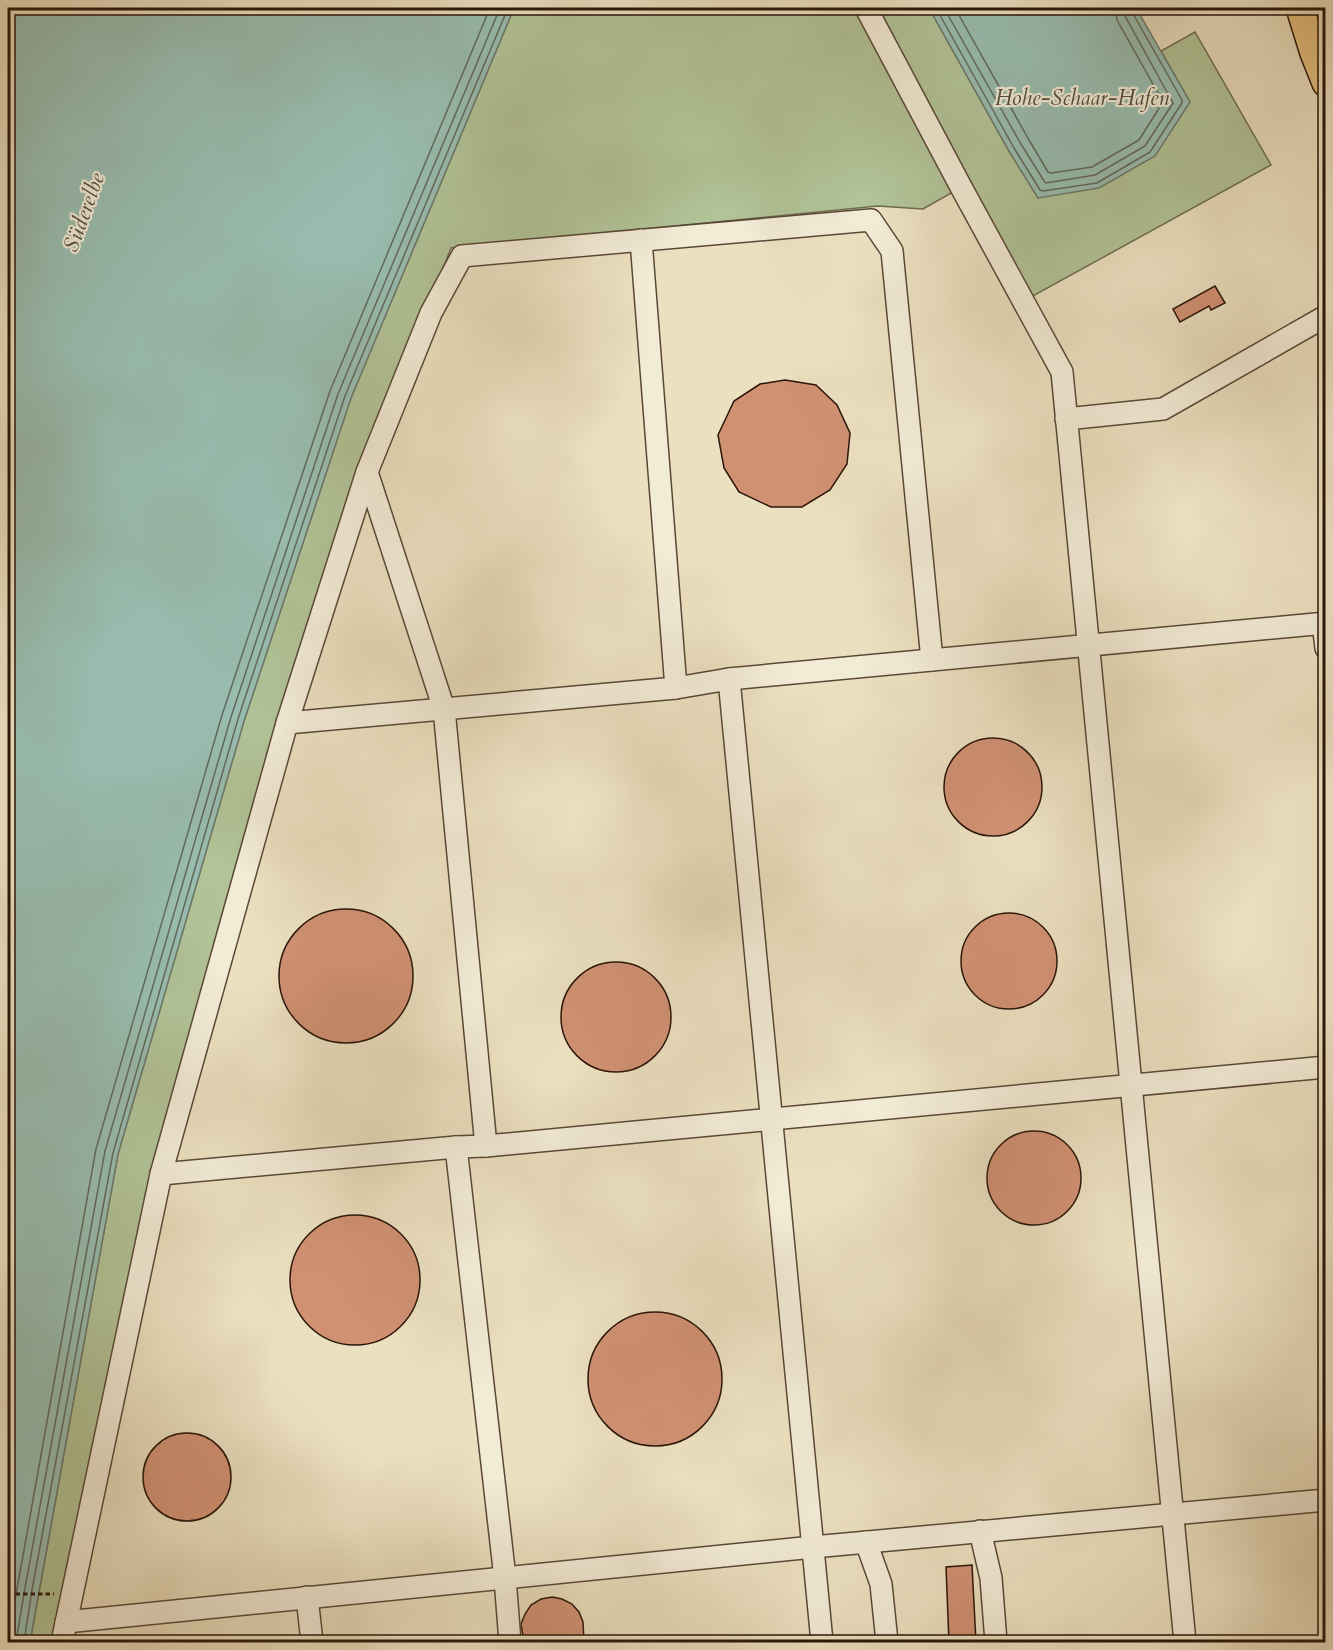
<svg xmlns="http://www.w3.org/2000/svg" width="1333" height="1650" viewBox="0 0 1333 1650" font-family="Cardo,serif">
  <rect width="100%" height="100%" fill="#ebe0c0"/>
  <filter id="stains"><feTurbulence type="fractalNoise" baseFrequency=".00333" numOctaves="4"/><feColorMatrix values="0 0 0 0 .2 0 0 0 0 .09 0 0 0 0 .02 0 0 0 .5 -.17"/></filter>
  <radialGradient id="worn" r=".72"><stop offset=".6" stop-color="#630" stop-opacity="0"/><stop offset="1" stop-color="#630" stop-opacity=".3"/></radialGradient>
  <polygon fill="#b1c397" stroke="#6e6c50" stroke-width="1.5" points="514,8 929,8 1009,151 1038,198 1190,102 1161,51 1195,32 1271,165 1031,297 967,184 923,209 878,206 451,248 351,501 73,1546 52,1642 30,1642 118,1154 244,721 351,398"/>
  <g fill="#98bdb0" stroke="#6c7a6d" stroke-width="1.5">
    <polygon points="8,8 514,8 351,398 244,721 118,1154 30,1642 8,1642"/>
    <polygon points="929,8 1136,8 1190,102 1155,156 1099,188 1038,198 1009,151"/>
  </g>
  <g fill="none" stroke-linecap="round" stroke-linejoin="round">
    <g stroke="#61695c" stroke-width="1.5">
      <polyline points="936,8 1014,148 1040,190 1043,191 1097,183 1150,152 1182,103 1182,100 1132,12 1131,8"/>
      <polyline points="944,8 1021,144 1044,181 1046,183 1095,175 1145,146 1173,103 1125,16 1124,8"/>
      <polyline points="955,8 1029,140 1048,172 1051,173 1092,167 1139,140 1163,102 1117,20 1115,8"/>
      <polyline points="8,1639 96,1149 222,715 330,391 490,8"/>
      <polyline points="16,1642 25,1588 105,1151 231,717 338,394 500,8"/>
      <polyline points="24,1642 32,1590 113,1153 238,719 345,396 508,8"/>
    </g>
  </g>
  <g fill="#d09173" stroke="#2a1509" stroke-width="1.5">
    <polygon points="1215,286 1225,303 1211,310 1209,306 1180,322 1173,309"/>
    <polygon points="785,380 816,385 837,405 850,433 847,464 830,490 802,507 771,507 739,492 724,468 718,435 734,401 760,384"/>
    <circle cx="993" cy="787" r="49"/>
    <circle cx="346" cy="976" r="67"/>
    <circle cx="1009" cy="961" r="48"/>
    <circle cx="616" cy="1017" r="55"/>
    <circle cx="1034" cy="1178" r="47"/>
    <circle cx="355" cy="1280" r="65"/>
    <circle cx="655" cy="1379" r="67"/>
    <circle cx="187" cy="1477" r="44"/>
    <polygon points="972,1565 976,1642 949,1642 946,1567"/>
    <polygon points="552,1597 562,1599 572,1604 579,1612 583,1622 584,1642 524,1642 521,1624 525,1614 531,1605 541,1599"/>
  </g>
  <g fill="none" stroke-linecap="round" stroke-linejoin="round">
    <g stroke="#5a4837" stroke-width="24">
      <g id="minor">
        <polyline points="866,8 961,187 1062,372 1185,1642"/>
        <polyline points="641,240 676,688"/>
        <polyline points="1066,419 1163,409 1326,316"/>
        <polyline points="367,472 444,709 486,1146"/>
        <polyline points="1323,623 1326,648"/>
        <polyline points="729,679 822,1642"/>
        <polyline points="287,723 676,688 729,679 1326,623"/>
        <polyline points="456,1147 505,1578 510,1642"/>
        <polyline points="161,1174 456,1147 486,1146 1326,1067"/>
        <polyline points="980,1531 991,1578 996,1642"/>
        <polyline points="866,1542 881,1584 887,1642"/>
        <polyline points="307,1597 312,1642"/>
        <polyline points="66,1622 813,1547 1326,1500"/>
        <polyline points="62,1642 161,1174 287,723 367,472 431,313 462,256 871,220 892,251 932,660"/>
      </g>
    </g>
    <g stroke="#2a1509" stroke-width="30">
      <polyline id="major" points="1300,8 1314,53 1326,83"/>
    </g>
    <polyline stroke="#2a1509" stroke-width="3" stroke-dasharray="4.5 3" stroke-linecap="butt" points="8,1594 54,1594"/>
    <use href="#minor" stroke="#f2ebd6" stroke-width="21"/>
    <use href="#major" stroke="#e6c080" stroke-width="27"/>
  </g>
  <g text-anchor="middle" stroke-width="4.5" stroke-linejoin="round" paint-order="stroke">
    <g font-size="22" font-style="italic" fill="#505043" stroke="#f2ebd6">
      <text x="1082" y="105">Hohe-Schaar-Hafen</text>
      <text transform="translate(83 212) rotate(-70)" y="8">Süderelbe</text>
    </g>
  </g>
  <rect width="1333" height="1650" fill="none" stroke="#ebe0c0" stroke-width="30"/>
  <rect x="9" y="9" width="1315" height="1632" fill="none" stroke="#2a1509" stroke-width="3"/>
  <rect x="15" y="15" width="1303" height="1620" fill="none" stroke="#2a1509" stroke-width="1.5"/>
  <rect width="100%" height="100%" filter="url(#stains)"/>
  <rect width="100%" height="100%" fill="url(#worn)"/>
</svg>
